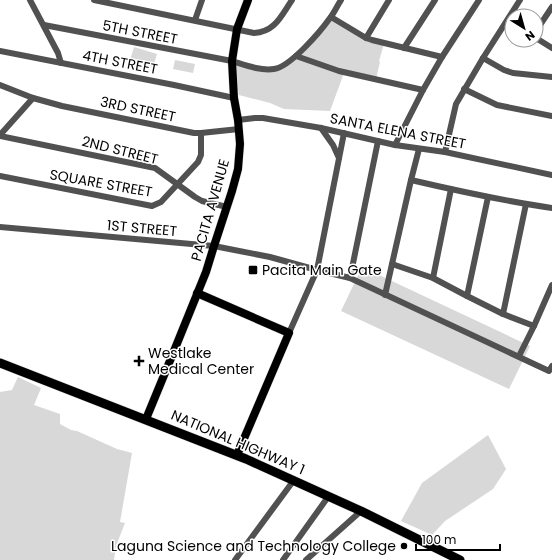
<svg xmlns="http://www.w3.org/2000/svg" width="552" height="560" viewBox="0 0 552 560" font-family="Poppins,sans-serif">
  <rect width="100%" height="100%" fill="#fff"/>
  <g fill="#d8d8d8">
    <polygon points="332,20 384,44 379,61 380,62 376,79 339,71 298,55"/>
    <polygon points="134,47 157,54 153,67 130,60"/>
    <path d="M296,56L344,73L330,111L284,109L270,103L239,95C238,84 234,73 233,62L276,70Z"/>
    <polygon points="175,60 195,64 193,73 173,69"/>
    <polygon points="362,267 530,346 509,389 341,311"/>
    <polygon points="18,377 41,388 34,405 60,414 60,424 71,430 77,431 117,449 132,453 120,522 125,523 116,546 114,560 0,560 0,392 12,390"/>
    <polygon points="488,435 506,469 493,489 445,521 432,535 401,521 422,483"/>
  </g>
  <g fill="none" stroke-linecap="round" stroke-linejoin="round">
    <g stroke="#dbdbdb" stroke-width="9">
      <g id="major">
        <polyline points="197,293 289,333 237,455"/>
        <polyline points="146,419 174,351 206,272 214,246 232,191 238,169 240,144 238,120 234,98 232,61 237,29 248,0"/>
      </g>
    </g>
    <g stroke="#dbdbdb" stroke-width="10">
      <polyline id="highway" points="0,363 246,459 361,511 460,560"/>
    </g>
    <g stroke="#515151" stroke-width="6">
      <polyline points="30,0 58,53 61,63"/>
      <path d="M94,0L254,33C275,32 281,16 292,0"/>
      <polyline points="331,17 366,38 372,40 442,57"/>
      <polyline points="195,20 202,0"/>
      <path d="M44,25L232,61C245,65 260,71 274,69C290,67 320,32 330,18C334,13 337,6 341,0"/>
      <polyline points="536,31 552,7"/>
      <polyline points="366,38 389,0"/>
      <polyline points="536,38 552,48"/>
      <polyline points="404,48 435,0"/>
      <polyline points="0,51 174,85 234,98"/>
      <polyline points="296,56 339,71 423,90"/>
      <polyline points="483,58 504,70 513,73 552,77"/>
      <polyline points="0,85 33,98 62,106 155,125 194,133 201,133 239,129"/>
      <polyline points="464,89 497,105 552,116"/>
      <polyline points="238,120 255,118 263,118 321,128 395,145 445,152 552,175"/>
      <polyline points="321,128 333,145 339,158"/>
      <polyline points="0,135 33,98"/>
      <polyline points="0,136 155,168 195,197 202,201 227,207"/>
      <polyline points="395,145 423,90 442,57 479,0"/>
      <polyline points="445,152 456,104 483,58 520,0"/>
      <polyline points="0,176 152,206 161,202 198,162 201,155 201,133"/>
      <path d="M411,180C458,191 504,201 552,208"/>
      <polyline points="0,227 214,246 270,257 317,270 350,278 549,371 552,366"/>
      <polyline points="392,264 433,278 467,296 503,314 534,326"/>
      <polyline points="350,278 378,141"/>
      <polyline points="433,278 451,189"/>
      <polyline points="385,295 411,180 419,149"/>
      <polyline points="467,296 488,197"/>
      <polyline points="503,314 526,204"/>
      <polyline points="289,333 317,270 344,133"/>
      <polyline points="519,356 534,326 552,285"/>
      <polyline points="235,560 294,480"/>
      <polyline points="283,560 328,497"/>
      <polyline points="306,560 361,511"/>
    </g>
    <use href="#major" stroke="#000" stroke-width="8"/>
    <use href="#highway" stroke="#000" stroke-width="9"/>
  </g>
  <g fill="#000" stroke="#fff" stroke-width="1.5">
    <rect x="248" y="265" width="10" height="10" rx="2"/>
    <path d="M137 355h4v4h4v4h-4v4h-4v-4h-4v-4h4z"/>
    <circle cx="404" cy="546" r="4"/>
  </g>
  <g text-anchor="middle" stroke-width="3" stroke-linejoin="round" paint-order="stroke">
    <g font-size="14" fill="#000" stroke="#fff">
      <text transform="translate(140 32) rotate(11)" y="5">5TH STREET</text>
      <text transform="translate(120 62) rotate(11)" y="5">4TH STREET</text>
      <text transform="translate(138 109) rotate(12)" y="5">3RD STREET</text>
      <text transform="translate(398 131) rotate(11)" y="5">SANTA ELENA STREET</text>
      <text transform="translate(120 150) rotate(14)" y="5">2ND STREET</text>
      <text transform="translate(101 183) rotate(10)" y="5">SQUARE STREET</text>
      <text transform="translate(210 210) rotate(-74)" y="5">PACITA AVENUE</text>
      <text transform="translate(142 228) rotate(5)" y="5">1ST STREET</text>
      <text transform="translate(238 442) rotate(23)" y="5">NATIONAL HIGHWAY 1</text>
    </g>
    <g font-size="14" fill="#000" stroke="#fff" text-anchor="start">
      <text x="262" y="275">Pacita Main Gate</text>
      <text x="148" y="358">Westlake<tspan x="148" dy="16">Medical Center</tspan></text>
      <text x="396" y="551" text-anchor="end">Laguna Science and Technology College</text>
    </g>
  </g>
  <g transform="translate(524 28) rotate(143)"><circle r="19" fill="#ffffff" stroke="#999999"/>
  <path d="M0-3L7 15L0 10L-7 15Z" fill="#000000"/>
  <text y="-6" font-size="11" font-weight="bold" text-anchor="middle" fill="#000000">N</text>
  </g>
  <path d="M416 544v6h84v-6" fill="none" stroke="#000000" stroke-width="2"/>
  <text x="422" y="544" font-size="12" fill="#000000" stroke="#ffffff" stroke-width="3" paint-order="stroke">100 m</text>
</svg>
